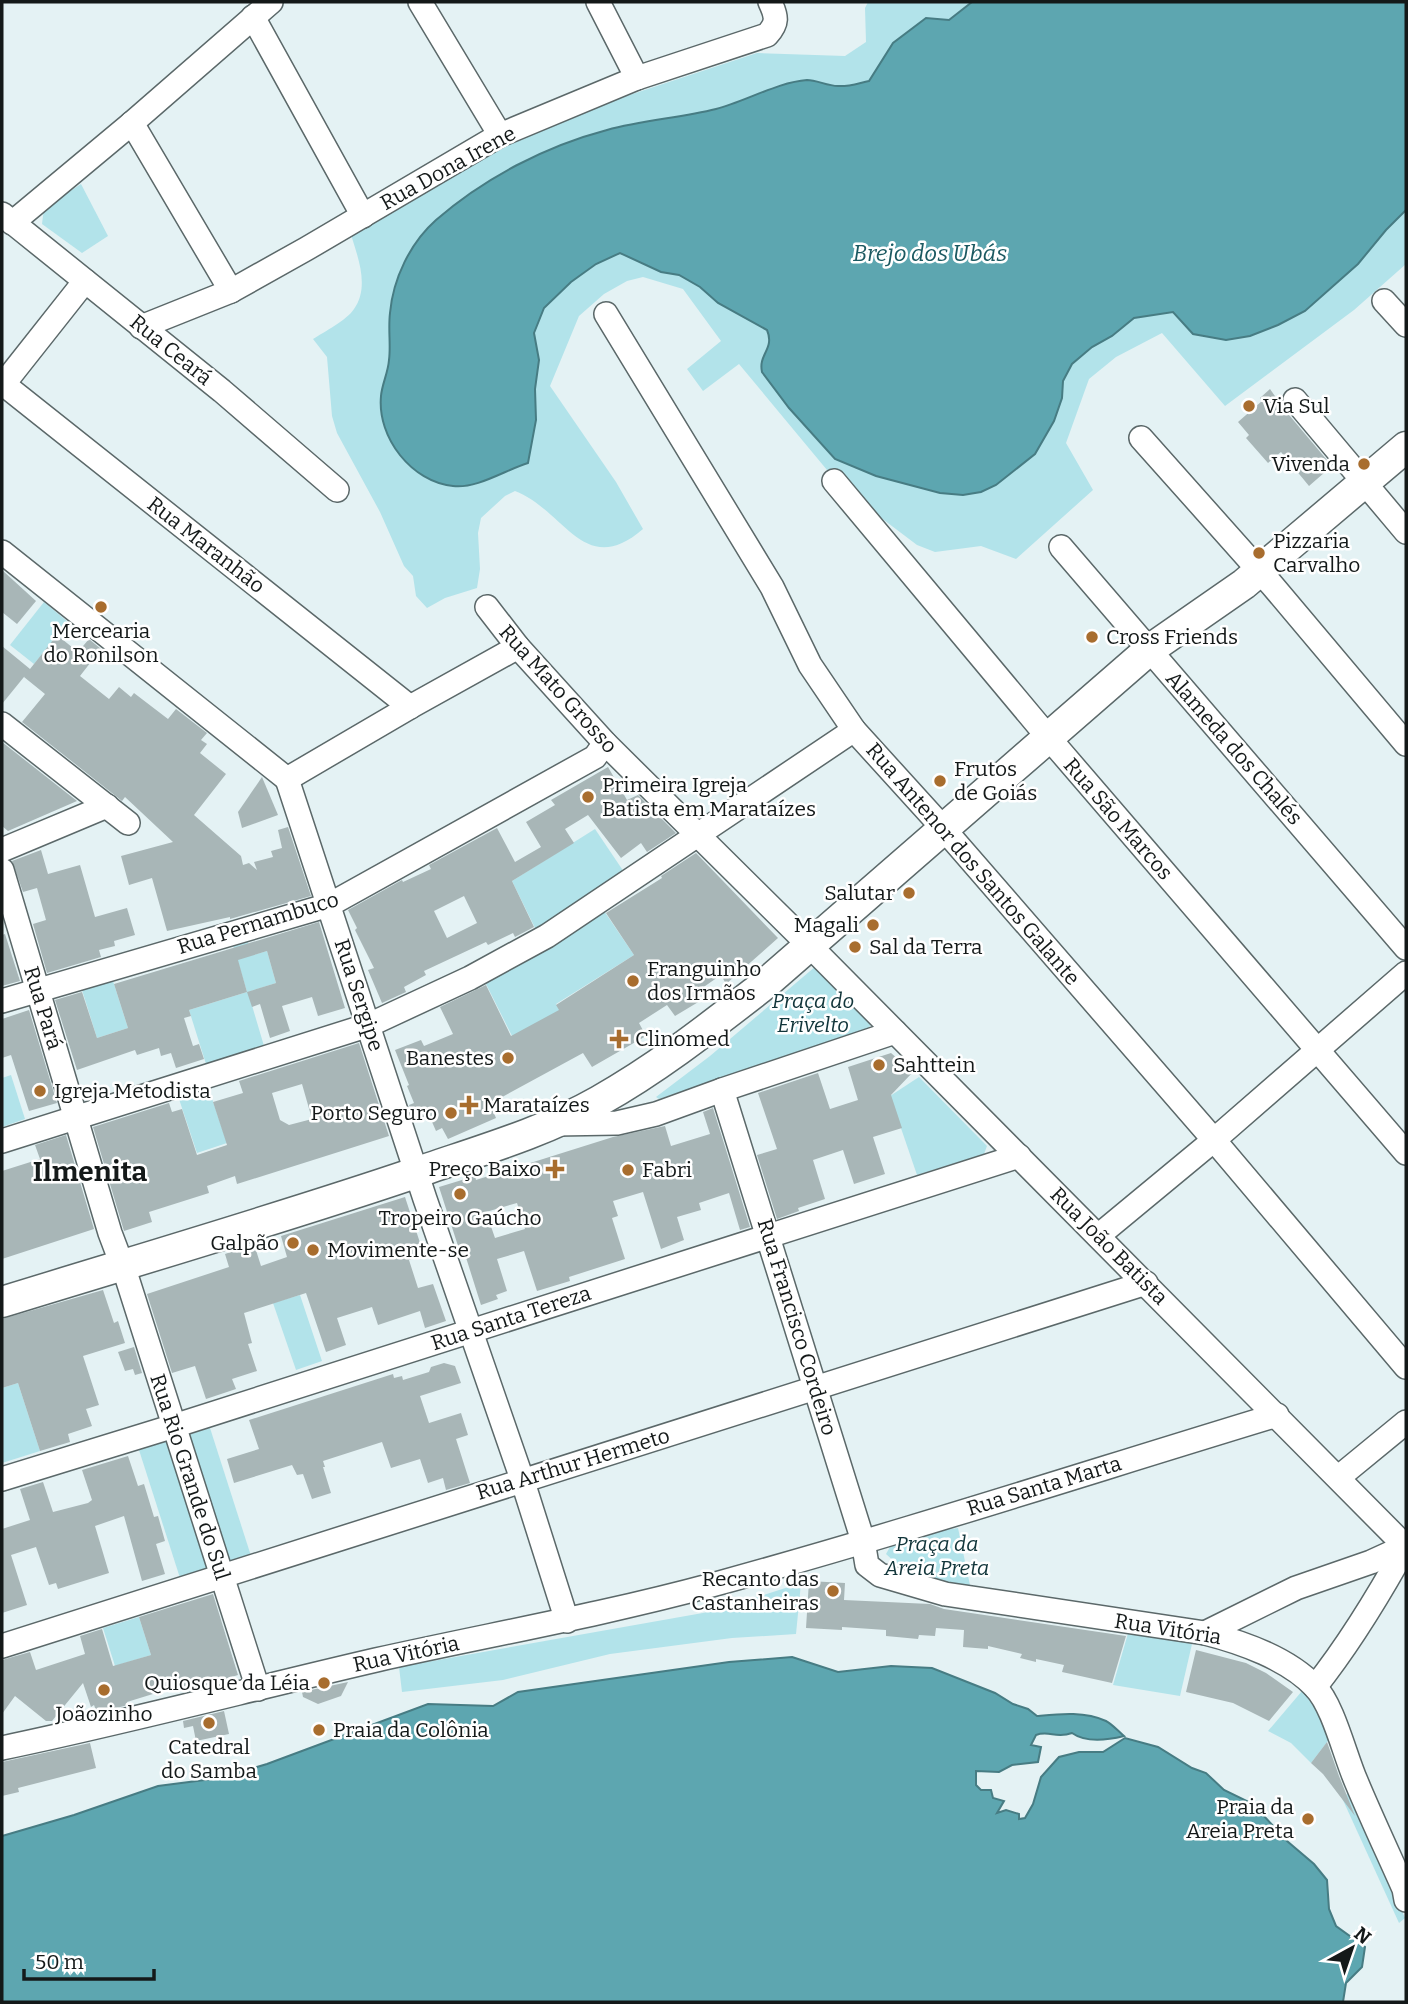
<svg xmlns="http://www.w3.org/2000/svg" width="1408" height="2004" viewBox="0 0 1408 2004" font-family="Bitter,serif">
  <rect width="100%" height="100%" fill="#e4f2f4"/>
  <g fill="#b2e3ea">
    <path d="M868,2H1406V264L1354,310L1225,406L1162,333L1116,357L1089,379L1066,443L1093,490L1016,559L981,546L935,552L917,545L876,514L832,476L739,364L703,391L687,369L721,341L683,289L643,277L627,281L604,294L579,316L550,386L616,482L643,529C584,580 565,510 515,491L505,496L481,518L478,533L480,569L477,588L445,598L427,608L416,596L413,576L404,566L380,512L337,433L332,416L327,357L313,339C324,332 347,320 354,309C371,285 356,253 349,228L514,133L757,53L845,56L866,42L865,8Z"/>
    <polygon points="81,184 108,236 82,253 42,224 44,208"/>
    <polygon points="44,602 68,622 34,664 10,645"/>
    <polygon points="595,829 626,875 536,930 512,881"/>
    <polygon points="602,908 634,955 556,1004 565,1020 512,1036 485,982"/>
    <polygon points="247,940 253,955 267,951 276,983 248,992 264,1046 206,1064 189,1010 247,992 233,945"/>
    <polygon points="816,966 873,1021 868,1029 659,1099 656,1097 710,1056"/>
    <polygon points="113,981 128,1028 97,1038 82,990"/>
    <polygon points="11,1075 25,1119 2,1127 2,1078"/>
    <polygon points="919,1077 987,1146 984,1154 917,1175 890,1096"/>
    <polygon points="208,1087 227,1143 197,1153 178,1096"/>
    <polygon points="300,1295 322,1361 296,1370 273,1303"/>
    <polygon points="18,1383 40,1451 2,1463 2,1388"/>
    <polygon points="210,1428 251,1556 180,1578 139,1450"/>
    <path d="M958,1528L971,1590C940,1582 909,1577 886,1554L895,1538Z"/>
    <polygon points="801,1583 796,1634 732,1638 610,1654 503,1680 402,1692 399,1667 714,1611"/>
    <polygon points="139,1617 151,1655 115,1666 103,1628"/>
    <polygon points="1129,1630 1192,1644 1180,1696 1113,1685"/>
    <polygon points="1302,1691 1319,1711 1331,1737 1311,1763 1291,1743 1268,1731"/>
    <polygon points="1350,1792 1405,1918 1399,1923 1342,1798"/>
  </g>
  <g fill="#5da6b0" stroke="#477c83" stroke-width="2">
    <path d="M972,2H1406V210L1386,230L1358,264L1305,311L1278,325L1250,336L1226,340L1193,334L1173,312L1134,318L1112,336L1092,347L1072,364L1063,381L1062,398L1054,421L1035,454L996,485L981,492L963,495L940,493L876,476L835,459L789,408L762,372C758,354 775,349 767,330L718,303L700,287L679,275L661,272L620,253L596,264L571,282L544,308L534,333L539,360L535,389L536,420L528,463C505,470 477,489 453,486C412,482 377,438 381,396C382,384 388,373 389,360C391,345 388,329 390,313C393,279 410,243 436,220C484,178 546,146 607,130C643,120 680,118 716,109C744,102 778,82 807,80C817,80 827,86 838,86C848,87 859,83 869,81L893,43L926,18L949,20Z"/>
    <path d="M792,1657L838,1672L891,1666L932,1668L995,1693L1013,1704L1028,1709L1037,1716C1059,1714 1084,1711 1106,1721C1112,1724 1118,1731 1124,1736C1108,1740 1086,1743 1072,1733C1056,1739 1049,1730 1036,1735L1031,1745L1041,1747L1038,1762L1012,1765L999,1772L976,1771V1785L981,1790H991L993,1798L1004,1801L997,1813L1006,1810L1019,1814V1819L1025,1818L1033,1804L1041,1777L1059,1757L1079,1752H1103L1125,1738L1158,1747L1192,1768L1206,1773L1224,1790L1253,1804L1287,1841L1314,1864L1327,1880L1329,1909L1336,1926L1365,1947L1362,1967L1346,1983L1343,2002H2V1836L74,1815L158,1786L220,1778L267,1764L428,1704L493,1706L518,1692L729,1662Z"/>
  </g>
  <g fill="#a8b6b7" fill-rule="evenodd">
    <polygon points="1270,389 1284,409 1332,466 1309,486 1281,452 1268,463 1246,438 1249,435 1238,422 1262,401 1260,398"/>
    <polygon points="2,570 36,601 17,624 2,612"/>
    <polygon points="57,635 78,652 89,639 101,649 80,676 109,699 119,687 131,697 134,693 168,719 176,709 207,733 201,740 207,744 200,753 226,774 194,815 241,856 243,865 249,863 257,870 254,862 273,857 271,851 282,848 278,830 288,827 311,896 230,919 230,917 167,931 152,878 129,885 121,856 173,842 125,797 122,801 22,722 45,694 24,677 28,672 2,704 2,646 30,669"/>
    <polygon points="2,742 77,801 8,831 2,826"/>
    <path d="M608,767L627,800L638,795L676,833L647,852L641,843L621,858L588,815L565,829L574,843L512,881L534,927L515,937L513,933L488,945L486,942L424,971L426,975L404,987L406,992L382,1003L368,970L374,968L355,930L357,928L348,910L402,880L403,882L431,869L429,865L497,828L515,862L541,847L526,822L555,805L551,800ZM464,896L477,923L447,938L434,911Z"/>
    <polygon points="262,777 278,815 242,828 238,812"/>
    <polygon points="41,850 48,874 80,865 95,917 127,908 135,935 114,941 115,946 99,950 101,957 47,973 33,924 46,920 37,888 23,892 12,861"/>
    <polygon points="696,853 778,938 726,984 721,975 695,993 700,1001 675,1016 667,1005 639,1023 646,1036 592,1067 583,1053 493,1102 494,1105 491,1106 496,1118 448,1139 442,1128 436,1131 429,1115 416,1121 409,1105 414,1103 407,1086 409,1085 395,1050 421,1040 424,1046 453,1034 440,1007 486,985 511,1036 559,1010 556,1005 634,955 606,913 662,878 661,876"/>
    <path d="M319,922L345,1008L318,1016L312,997L282,1006L290,1031L270,1038L260,1004L252,1007L247,992L189,1010L191,1016L184,1018L193,1046L199,1044L204,1059L176,1068L171,1053L161,1056L159,1048L137,1055L135,1050L77,1070L55,1000L82,992L97,1038L128,1028L114,984ZM267,951L276,983L247,992L238,960Z"/>
    <polygon points="5,934 20,981 2,986 2,935"/>
    <polygon points="29,1010 57,1103 29,1111 11,1055 2,1058 2,1019"/>
    <path d="M359,1043L389,1136L237,1184L235,1176L207,1186L209,1193L149,1212L152,1222L124,1231L93,1127L169,1103L172,1112L182,1109L197,1155L227,1145L213,1102L243,1093L239,1081ZM302,1084L312,1119L289,1125L280,1120L272,1093Z"/>
    <polygon points="891,1053 913,1072 891,1095 902,1128 873,1137 885,1174 854,1184 843,1150 813,1160 825,1199 798,1208 799,1211 777,1219 757,1155 777,1149 758,1093 818,1073 830,1109 858,1100 848,1067"/>
    <path d="M713,1108L750,1227L740,1230L729,1193L699,1203L701,1210L677,1217L684,1240L661,1249L643,1192L613,1201L618,1216L612,1218L625,1259L569,1277L570,1281L537,1291L524,1251L497,1259L507,1291L496,1295L498,1299L481,1305L463,1248L459,1249L439,1187L475,1176L476,1180L613,1137L665,1126L671,1146L710,1134L703,1112ZM517,1203L525,1229L495,1238L486,1212Z"/>
    <polygon points="66,1135 94,1229 2,1259 2,1171 40,1159 35,1145"/>
    <polygon points="405,1197 424,1255 409,1260 418,1288 433,1284 446,1321 425,1328 420,1311 378,1325 372,1307 337,1318 346,1345 326,1352 306,1293 244,1313 252,1343 248,1344 257,1371 232,1379 236,1389 206,1399 195,1366 172,1373 147,1294 229,1267 225,1254 254,1244 261,1266 287,1257 281,1236"/>
    <polygon points="103,1290 114,1323 118,1321 125,1343 83,1356 99,1405 86,1409 92,1426 68,1434 70,1442 40,1451 18,1383 2,1388 2,1319"/>
    <polygon points="134,1347 142,1373 135,1375 133,1369 125,1371 118,1352"/>
    <polygon points="444,1363 455,1366 461,1383 420,1396 429,1423 461,1413 468,1435 456,1439 470,1483 446,1490 443,1478 428,1483 420,1459 391,1468 382,1442 323,1461 325,1467 323,1467 331,1493 312,1499 303,1474 297,1475 292,1465 234,1483 227,1459 259,1449 249,1420 393,1374 394,1378 402,1376 403,1380 429,1372 431,1367"/>
    <polygon points="128,1456 138,1486 144,1484 154,1517 158,1516 165,1541 156,1544 165,1574 142,1581 124,1516 95,1526 109,1573 58,1589 56,1583 49,1585 36,1547 11,1555 27,1605 2,1613 2,1529 30,1520 20,1489 43,1482 53,1512 88,1503 92,1500 82,1470"/>
    <polygon points="809,1581 845,1583 844,1600 930,1604 944,1609 1126,1636 1112,1683 1062,1672 1064,1665 1036,1659 1036,1662 1020,1658 1022,1654 988,1646 988,1649 963,1647 964,1630 936,1628 935,1636 919,1635 918,1639 886,1636 886,1630 842,1627 842,1630 806,1628"/>
    <polygon points="213,1594 238,1675 184,1692 182,1685 127,1702 128,1705 97,1713 94,1705 91,1707 83,1683 52,1721 46,1721 15,1696 2,1714 2,1660 30,1652 36,1670 85,1654 80,1636 102,1629 113,1666 151,1655 139,1617"/>
    <polygon points="1196,1650 1246,1663 1266,1673 1293,1692 1269,1721 1233,1703 1186,1692"/>
    <polygon points="348,1682 341,1696 318,1704 303,1697 302,1692"/>
    <polygon points="224,1711 229,1734 196,1741 193,1726 184,1728 183,1721"/>
    <polygon points="1327,1742 1339,1776 1355,1816 1323,1774 1311,1763"/>
    <polygon points="90,1743 96,1768 18,1788 19,1792 2,1796 2,1762"/>
  </g>
  <g fill="none" stroke-linecap="round" stroke-linejoin="round">
    <g stroke="#5b6869" stroke-width="26">
      <g id="minor">
        <polyline points="420,2 500,135"/>
        <polyline points="598,2 637,78"/>
        <polyline points="253,17 363,216"/>
        <polyline points="132,123 231,291"/>
        <polyline points="2,214 222,391 337,490"/>
        <polyline points="12,223 132,123 271,2"/>
        <polyline points="1384,301 1406,325"/>
        <polyline points="606,314 772,587 810,665 854,730 943,828 1214,1140 1406,1367"/>
        <path d="M141,327L231,291L306,249L500,135L637,78L767,35C778,23 777,17 770,2"/>
        <polyline points="2,383 410,707"/>
        <polyline points="2,386 85,281"/>
        <polyline points="1295,400 1406,532"/>
        <polyline points="1141,438 1272,585 1406,744"/>
        <polyline points="834,481 1048,737 1406,1153"/>
        <polyline points="1061,547 1406,948"/>
        <polyline points="2,552 287,779"/>
        <polyline points="487,607 518,647 605,743 810,946 1406,1547"/>
        <polyline points="2,724 128,823"/>
        <polyline points="287,779 425,1199 522,1479 567,1621"/>
        <polyline points="287,779 410,707 518,647"/>
        <polyline points="2,850 107,806"/>
        <polyline points="2,870 110,1233 127,1278 258,1689"/>
        <polyline points="2,1001 329,905 595,757 605,743"/>
        <path d="M722,1090L863,1541L867,1565L880,1575L945,1594L1205,1633C1241,1642 1289,1659 1315,1687C1333,1705 1345,1756 1356,1781C1371,1817 1388,1853 1404,1889L1406,1900"/>
        <polyline points="555,1124 617,1123 656,1114 722,1090 895,1032"/>
        <polyline points="2,1141 369,1025 470,978 547,936 854,730"/>
        <polyline points="1098,1236 1214,1140 1406,973"/>
        <polyline points="1339,1477 1406,1422"/>
        <polyline points="2,1479 174,1426 1019,1156"/>
        <polyline points="1205,1633 1296,1588 1371,1562 1406,1546"/>
        <polyline points="2,1646 1146,1283"/>
        <path d="M1315,1687C1350,1643 1379,1595 1406,1546"/>
        <path d="M2,1748C127,1722 251,1689 376,1660C488,1635 601,1615 712,1585C902,1533 1089,1472 1277,1415"/>
      </g>
    </g>
    <g stroke="#5b6869" stroke-width="33">
      <path id="major" d="M2,1302C138,1260 276,1220 412,1174C475,1152 541,1134 599,1101C658,1068 711,1026 764,985L1149,650L1244,584L1406,447"/>
    </g>
    <use href="#minor" stroke="#fff" stroke-width="23"/>
    <use href="#major" stroke="#fff" stroke-width="30"/>
  </g>
  <g fill="#a86d2e" stroke="#fff" stroke-width="2.5">
    <circle cx="1249" cy="406" r="7"/>
    <circle cx="1364" cy="464" r="7"/>
    <circle cx="1259" cy="553" r="7"/>
    <circle cx="101" cy="607" r="7"/>
    <circle cx="1092" cy="637" r="7"/>
    <circle cx="940" cy="781" r="7"/>
    <circle cx="588" cy="797" r="7"/>
    <circle cx="909" cy="893" r="7"/>
    <circle cx="873" cy="925" r="7"/>
    <circle cx="855" cy="947" r="7"/>
    <circle cx="633" cy="981" r="7"/>
    <path d="M615.5 1028.5h7v7h7v7h-7v7h-7v-7h-7v-7h7z"/>
    <circle cx="508" cy="1058" r="7"/>
    <circle cx="879" cy="1065" r="7"/>
    <circle cx="40" cy="1091" r="7"/>
    <path d="M465.5 1094.5h7v7h7v7h-7v7h-7v-7h-7v-7h7z"/>
    <circle cx="451" cy="1113" r="7"/>
    <path d="M551.5 1158.5h7v7h7v7h-7v7h-7v-7h-7v-7h7z"/>
    <circle cx="628" cy="1170" r="7"/>
    <circle cx="460" cy="1194" r="7"/>
    <circle cx="293" cy="1243" r="7"/>
    <circle cx="313" cy="1250" r="7"/>
    <circle cx="833" cy="1591" r="7"/>
    <circle cx="324" cy="1683" r="7"/>
    <circle cx="104" cy="1690" r="7"/>
    <circle cx="209" cy="1723" r="7"/>
    <circle cx="319" cy="1730" r="7"/>
    <circle cx="1308" cy="1819" r="7"/>
  </g>
  <g text-anchor="middle" stroke-width="5" stroke-linejoin="round" paint-order="stroke">
    <g font-size="21" fill="#141919" stroke="#fff">
      <text transform="translate(448 168) rotate(-29)" y="7">Rua Dona Irene</text>
      <text transform="translate(171 350) rotate(39)" y="7">Rua Ceará</text>
      <text transform="translate(206 545) rotate(38)" y="7">Rua Maranhão</text>
      <text transform="translate(558 689) rotate(48)" y="7">Rua Mato Grosso</text>
      <text transform="translate(1234 748) rotate(49)" y="7">Alameda dos Chalés</text>
      <text transform="translate(1118 819) rotate(49)" y="7">Rua São Marcos</text>
      <text transform="translate(973 864) rotate(49)" y="7">Rua Antenor dos Santos Galante</text>
      <text transform="translate(258 923) rotate(-17)" y="7">Rua Pernambuco</text>
      <text transform="translate(359 995) rotate(72)" y="7">Rua Sergipe</text>
      <text transform="translate(43 1008) rotate(73)" y="7">Rua Pará</text>
      <text transform="translate(1109 1246) rotate(45)" y="7">Rua João Batista</text>
      <text transform="translate(511 1318) rotate(-18)" y="7">Rua Santa Tereza</text>
      <text transform="translate(797 1327) rotate(73)" y="7">Rua Francisco Cordeiro</text>
      <text transform="translate(573 1464) rotate(-17)" y="7">Rua Arthur Hermeto</text>
      <text transform="translate(190 1477) rotate(72)" y="7">Rua Rio Grande do Sul</text>
      <text transform="translate(1044 1486) rotate(-17)" y="7">Rua Santa Marta</text>
      <text transform="translate(1168 1629) rotate(9)" y="7">Rua Vitória</text>
      <text transform="translate(406 1654) rotate(-12)" y="7">Rua Vitória</text>
    </g>
    <g font-size="21" fill="#141919" stroke="#fff" text-anchor="start">
      <text x="1263" y="413">Via Sul</text>
      <text x="1350" y="471" text-anchor="end">Vivenda</text>
      <text x="1273" y="548">Pizzaria<tspan x="1273" dy="24">Carvalho</tspan></text>
      <text x="101" y="638" text-anchor="middle">Mercearia<tspan x="101" dy="24">do Ronilson</tspan></text>
      <text x="1106" y="644">Cross Friends</text>
      <text x="954" y="776">Frutos<tspan x="954" dy="24">de Goiás</tspan></text>
      <text x="602" y="792">Primeira Igreja<tspan x="602" dy="24">Batista em Marataízes</tspan></text>
      <text x="895" y="900" text-anchor="end">Salutar</text>
      <text x="859" y="932" text-anchor="end">Magali</text>
      <text x="869" y="954">Sal da Terra</text>
      <text x="647" y="976">Franguinho<tspan x="647" dy="24">dos Irmãos</tspan></text>
      <text x="635" y="1046">Clinomed</text>
      <text x="494" y="1065" text-anchor="end">Banestes</text>
      <text x="893" y="1072">Sahttein</text>
      <text x="54" y="1098">Igreja Metodista</text>
      <text x="483" y="1112">Marataízes</text>
      <text x="437" y="1120" text-anchor="end">Porto Seguro</text>
      <text x="541" y="1176" text-anchor="end">Preço Baixo</text>
      <text x="642" y="1177">Fabri</text>
      <text x="460" y="1225" text-anchor="middle">Tropeiro Gaúcho</text>
      <text x="279" y="1250" text-anchor="end">Galpão</text>
      <text x="327" y="1257">Movimente-se</text>
      <text x="819" y="1586" text-anchor="end">Recanto das<tspan x="819" dy="24">Castanheiras</tspan></text>
      <text x="310" y="1690" text-anchor="end">Quiosque da Léia</text>
      <text x="104" y="1721" text-anchor="middle">Joãozinho</text>
      <text x="333" y="1737">Praia da Colônia</text>
      <text x="209" y="1754" text-anchor="middle">Catedral<tspan x="209" dy="24">do Samba</tspan></text>
      <text x="1294" y="1814" text-anchor="end">Praia da<tspan x="1294" dy="24">Areia Preta</tspan></text>
    </g>
    <g font-size="21" font-style="italic" fill="#11353a" stroke="#fff">
      <text x="813" y="1008">Praça do<tspan x="813" dy="24">Erivelto</tspan></text>
      <text x="937" y="1551">Praça da<tspan x="937" dy="24">Areia Preta</tspan></text>
    </g>
    <g font-size="23" font-style="italic" fill="#1b5961" stroke="#fff">
      <text x="930" y="261">Brejo dos Ubás</text>
    </g>
    <g font-size="28" font-weight="bold" fill="#141919" stroke="#fff">
      <text x="90" y="1181">Ilmenita</text>
    </g>
  </g>
  <rect width="1408" height="2004" fill="none" stroke="#141919" stroke-width="7"/>
  <g transform="translate(1352 1948) rotate(40)" stroke="#ffffff" stroke-width="5" paint-order="stroke">
  <path d="M0-5L12 26L0 18L-12 26Z" fill="#141919"/>
  <text y="-10" font-size="19" font-weight="bold" text-anchor="middle" fill="#141919">N</text>
  </g>
  <path d="M24 1969v10h130v-10" fill="none" stroke="#141919" stroke-width="3.5"/>
  <text x="35" y="1969" font-size="21" fill="#141919" stroke="#ffffff" stroke-width="5" paint-order="stroke">50 m</text>
</svg>
